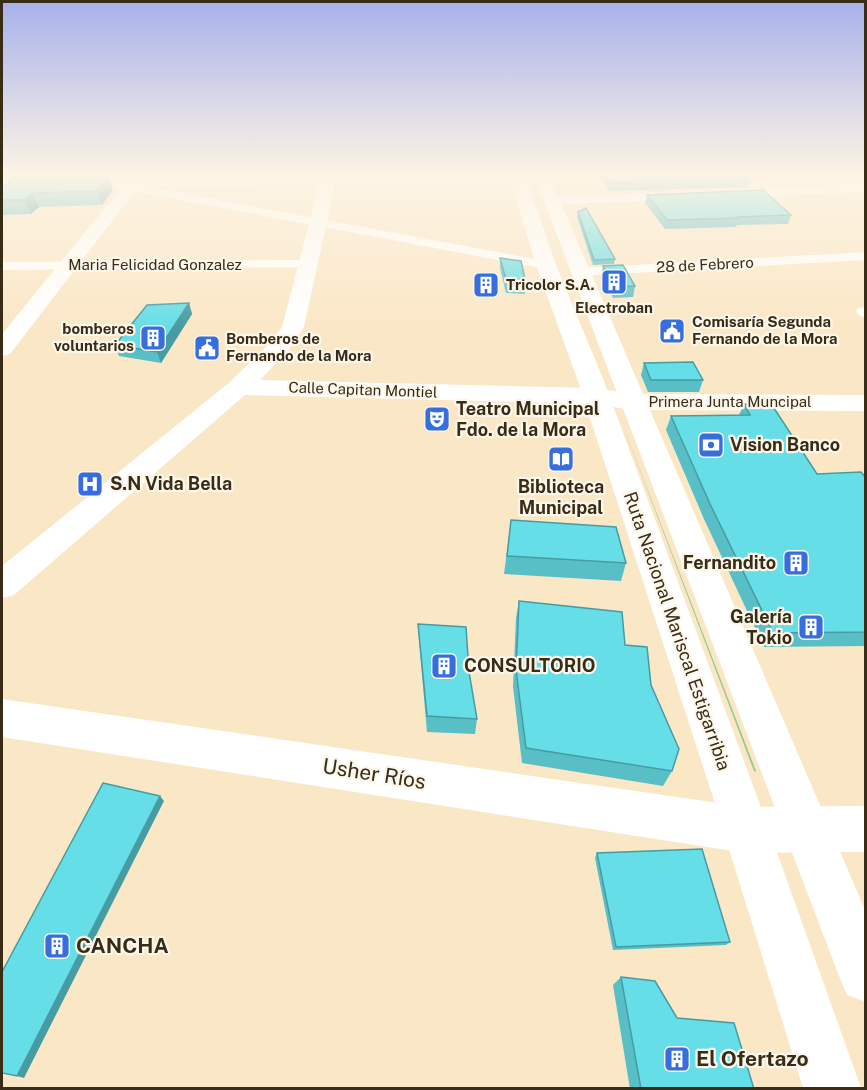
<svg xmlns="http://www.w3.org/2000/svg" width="867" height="1090" viewBox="0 0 867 1090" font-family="'Public Sans',sans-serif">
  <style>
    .green { fill: #92cb8c }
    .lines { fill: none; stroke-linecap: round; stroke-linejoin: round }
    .street { fill: #fff; fill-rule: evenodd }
    .secondary { fill: #fff; fill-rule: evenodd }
    .highway { fill: #fff; fill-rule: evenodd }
    .wall { fill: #58bfc7 }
    .shaded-wall { fill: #479ba2 }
    .building { fill: #66dee7; stroke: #479ba2; stroke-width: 1.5 }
    .labels { text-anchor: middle; stroke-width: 4.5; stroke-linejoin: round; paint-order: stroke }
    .far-street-label { font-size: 15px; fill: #382c16; stroke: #fcf6eb }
    .far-poi-label { font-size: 15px; font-weight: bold; fill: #382c16; stroke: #fcf6eb; text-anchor: start }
    .poi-label { font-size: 18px; font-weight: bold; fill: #382c16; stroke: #fcf6eb; text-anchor: start }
    .street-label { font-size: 18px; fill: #382c16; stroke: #fcf6eb }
    .near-street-label { font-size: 21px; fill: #382c16; stroke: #fcf6eb }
    .near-poi-label { font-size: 21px; font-weight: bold; fill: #382c16; stroke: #fcf6eb; text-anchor: start }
  </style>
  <rect width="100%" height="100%" fill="#fae7c6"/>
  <path class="green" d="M620,418l136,353 -1,1 -1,-1z"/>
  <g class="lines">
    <path class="street" d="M58,175h26l462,86 7,4 -7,4 -483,-91z
      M866,184v8l-133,5 -6,-4 6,-4z
      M677,192l6,4 -2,3 -129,6 -6,-4 6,-4z
      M866,252v8l-286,16 -7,-4 7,-4z
      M308,260l5,1 2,3 -2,3 -311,3v-8z
      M866,307v11l-6,-2 -4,-5 2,-3z"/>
    <path class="secondary" d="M131,175h393l2,3 -8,5 -183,2 -31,142 -16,24 -28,29 334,8 38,6 234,1v16l-234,-1 -38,-6 -349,-9 -231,200 -12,3v-32l228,-184 42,-41 10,-14 37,-142 -180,1 -129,168 -8,2v-22l120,-147 -120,1v-10z
      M2,699l744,108 120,-1v46l-120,1 -744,-116z"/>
    <path class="highway" d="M509,175h16l31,90 48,116 151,410 106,297h-58l-92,-297 -133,-410 -42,-116z
      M531,175h16l13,26 306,711v90l-19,-7 -8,-19 -295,-775z"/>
  </g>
  <path class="wall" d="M599,175h146l4,4 -2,8 -137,4z
    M2,188l111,2 -11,15 -63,2 -8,7 -29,1z
    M647,195l144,20 -3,9 -51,1 -1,2 -71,2 -20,-26z
    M578,212l37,47 -1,5 -21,1 -16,-48z
    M500,258l26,26 -1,10 -19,-1 -6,-25z
    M603,266l32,20 -2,11 -20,1 -12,-21z
    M189,303l3,11 -31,49 -42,-7 -4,-11z
    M644,363l59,17 -4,12h-51l-7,-17z
    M744,404l73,70 49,4v168l-102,1 -60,-128 -38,-89 5,-14 68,-1z
    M511,520l115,43 -5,18 -117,-7z
    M519,601l106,44 26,40 21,86 -9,15 -141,-23 -9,-76 3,-69z
    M418,624l51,48 8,47 -2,15 -48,-2 -8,-91z
    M597,853l133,89 -4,3 -113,5 -18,-92z
    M621,977l56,41 77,71h-124l-17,-104z"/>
  <path class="shaded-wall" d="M109,176l4,14 -11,15 -5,-14z
    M33,193l6,14 -8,7 -6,-14z
    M189,303l3,11 -31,49 -4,-11z
    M160,796l4,5 -140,277 -7,-2z"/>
  <path class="building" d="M605,175h140l4,4 -138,4z
    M16,176h93l-12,15 -64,2 -8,7h-23v-12z
    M763,190l28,25 -53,2 1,1 -72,2 -20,-25z
    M586,208l29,51 -21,1 -16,-48z
    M500,258l21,3 5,23 -19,-1z
    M623,265l12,21 -20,1 -12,-21z
    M189,303l-32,49 -42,-7 32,-40z
    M693,362l10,18h-52l-7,-17z
    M744,404l28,1 45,69 44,-2 5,6v154l-93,1 -63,-129 -39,-88 79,-1z
    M511,520l105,7 10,36 -119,-7z
    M519,601l103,11 3,33 22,2 4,38 28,64 -7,22 -146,-23 -10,-78z
    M418,624l48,3 3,45 8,47 -50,-3z
    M103,783l57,13 -143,280 -15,-3v-101z
    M702,849l28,93 -114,5 -19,-94z
    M621,977l34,4 22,37 57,5 20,66h-113z"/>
  <linearGradient id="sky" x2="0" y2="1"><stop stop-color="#a6b1ea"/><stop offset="0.53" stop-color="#fdf4e5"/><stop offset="1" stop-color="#fdf4e5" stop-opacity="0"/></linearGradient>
  <rect width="867" height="328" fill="url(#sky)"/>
  <defs>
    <symbol id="building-square" viewBox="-11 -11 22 22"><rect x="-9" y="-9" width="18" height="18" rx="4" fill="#366edd" stroke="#fcf6eb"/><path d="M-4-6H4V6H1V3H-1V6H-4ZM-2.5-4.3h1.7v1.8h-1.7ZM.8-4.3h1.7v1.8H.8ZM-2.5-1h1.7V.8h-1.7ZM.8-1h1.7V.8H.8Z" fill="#fff"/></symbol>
    <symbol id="civic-square" viewBox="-11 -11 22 22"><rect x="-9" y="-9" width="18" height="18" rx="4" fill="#366edd" stroke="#fcf6eb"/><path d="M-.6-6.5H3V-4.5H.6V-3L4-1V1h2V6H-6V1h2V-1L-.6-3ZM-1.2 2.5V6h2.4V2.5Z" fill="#fff"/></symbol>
    <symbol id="theatre-square" viewBox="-11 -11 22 22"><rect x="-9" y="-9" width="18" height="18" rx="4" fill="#366edd" stroke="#fcf6eb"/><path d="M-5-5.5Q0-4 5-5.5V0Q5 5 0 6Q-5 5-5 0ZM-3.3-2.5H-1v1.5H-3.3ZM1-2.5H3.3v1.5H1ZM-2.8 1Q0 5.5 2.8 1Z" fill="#fff"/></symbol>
    <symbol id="bank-square" viewBox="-11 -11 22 22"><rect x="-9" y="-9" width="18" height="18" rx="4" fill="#366edd" stroke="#fcf6eb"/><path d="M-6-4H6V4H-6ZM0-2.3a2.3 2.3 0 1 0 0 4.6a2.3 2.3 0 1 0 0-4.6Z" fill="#fff"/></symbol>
    <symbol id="library-square" viewBox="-11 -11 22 22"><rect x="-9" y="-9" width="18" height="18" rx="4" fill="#366edd" stroke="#fcf6eb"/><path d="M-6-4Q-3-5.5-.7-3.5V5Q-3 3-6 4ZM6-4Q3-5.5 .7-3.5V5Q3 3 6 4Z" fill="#fff"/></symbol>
    <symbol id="hospital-square" viewBox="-11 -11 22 22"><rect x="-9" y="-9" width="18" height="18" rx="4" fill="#366edd" stroke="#fcf6eb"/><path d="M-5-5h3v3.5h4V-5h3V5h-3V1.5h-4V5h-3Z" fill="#fff"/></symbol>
  </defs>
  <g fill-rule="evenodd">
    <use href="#building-square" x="599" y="267" width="30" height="30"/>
    <use href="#building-square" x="471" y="270" width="30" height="30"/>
    <use href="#civic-square" x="657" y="316" width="30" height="30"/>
    <use href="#building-square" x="138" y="323" width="30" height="30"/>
    <use href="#civic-square" x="192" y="333" width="30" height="30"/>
    <use href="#theatre-square" x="422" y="404" width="30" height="30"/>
    <use href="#bank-square" x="696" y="430" width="30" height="30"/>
    <use href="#library-square" x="546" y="444" width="30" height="30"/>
    <use href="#hospital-square" x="75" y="469" width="30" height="30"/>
    <use href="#building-square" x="781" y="548" width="30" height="30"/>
    <use href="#building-square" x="796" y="612" width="30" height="30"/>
    <use href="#building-square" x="429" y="651" width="30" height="30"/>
    <use href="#building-square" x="42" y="931" width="30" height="30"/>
    <use href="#building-square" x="662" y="1044" width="30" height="30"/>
  </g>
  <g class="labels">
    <g class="far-street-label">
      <text x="155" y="270">Maria Felicidad Gonzalez</text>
      <text transform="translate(705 265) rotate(-3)" y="5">28 de Febrero</text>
      <text transform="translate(363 390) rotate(2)" y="5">Calle Capitan Montiel</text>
      <text x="730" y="407">Primera Junta Muncipal</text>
    </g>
    <g class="far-poi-label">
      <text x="506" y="290">Tricolor S.A.</text>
      <text x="614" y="313" text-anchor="middle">Electroban</text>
      <text x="692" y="327">Comisaría Segunda<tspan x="692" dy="17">Fernando de la Mora</tspan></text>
      <text x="134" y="334" text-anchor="end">bomberos<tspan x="134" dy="17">voluntarios</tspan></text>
      <text x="226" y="344">Bomberos de<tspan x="226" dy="17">Fernando de la Mora</tspan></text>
    </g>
    <g class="poi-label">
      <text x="456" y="415">Teatro Municipal<tspan x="456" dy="21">Fdo. de la Mora</tspan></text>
      <text x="730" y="451">Vision Banco</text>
      <text x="110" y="490">S.N Vida Bella</text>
      <text x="561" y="493" text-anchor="middle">Biblioteca<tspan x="561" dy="21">Municipal</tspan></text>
      <text x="776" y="569" text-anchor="end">Fernandito</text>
      <text x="792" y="623" text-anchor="end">Galería<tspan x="792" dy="21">Tokio</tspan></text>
      <text x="464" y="672">CONSULTORIO</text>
    </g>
    <g class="street-label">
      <text transform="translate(677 631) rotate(71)" y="6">Ruta Nacional Mariscal Estigarribia</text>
    </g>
    <g class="near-street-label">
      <text transform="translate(374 774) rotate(9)" y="7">Usher Ríos</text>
    </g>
    <g class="near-poi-label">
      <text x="76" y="953">CANCHA</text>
      <text x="696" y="1066">El Ofertazo</text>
    </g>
  </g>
  <rect width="867" height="1090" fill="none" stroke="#382c16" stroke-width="6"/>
</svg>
